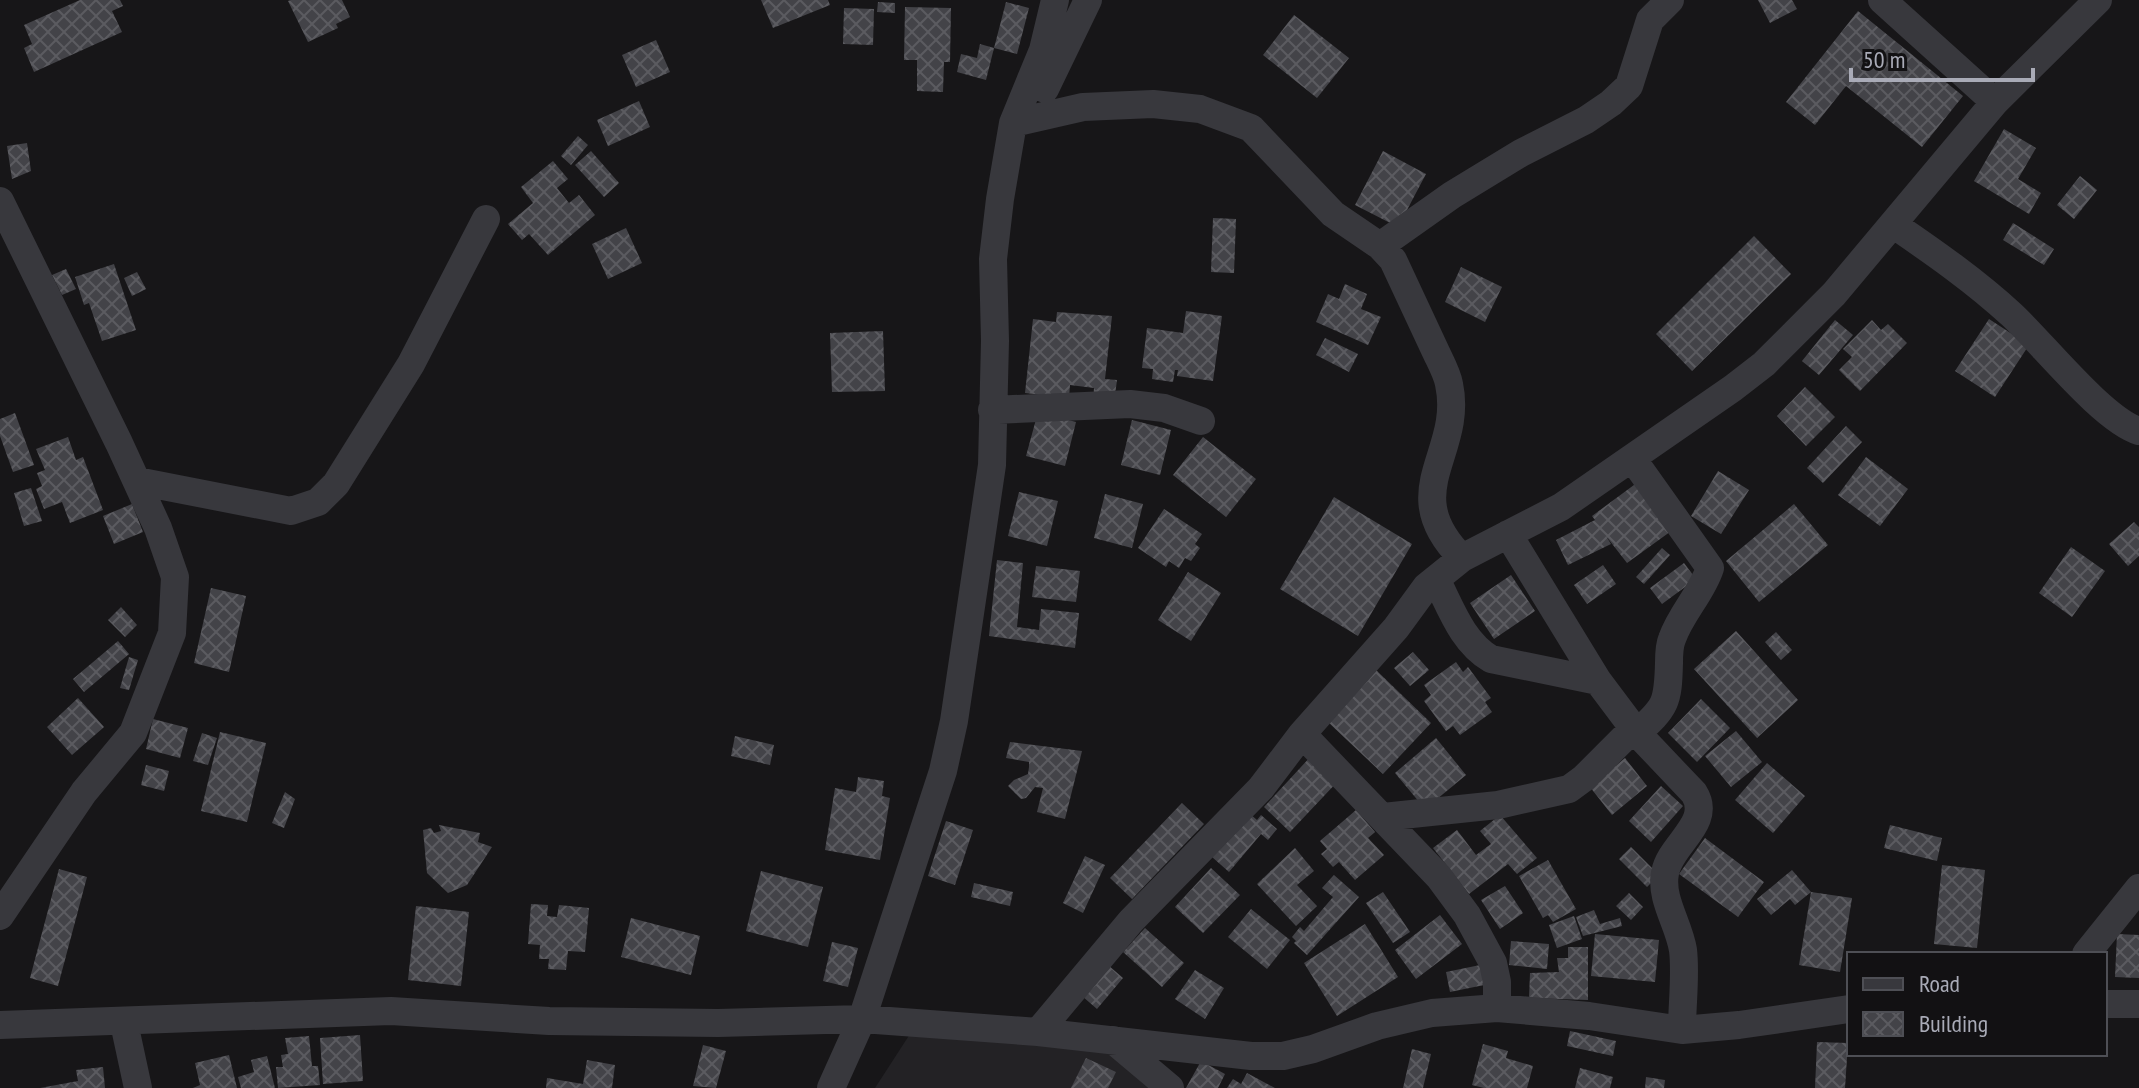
<svg xmlns="http://www.w3.org/2000/svg" width="2139" height="1088" viewBox="0 0 2139 1088" font-family="'PT Sans Narrow',sans-serif">
  <style>
    .built { fill: #232225 }
    .building { fill: url(#building-cross-hatch) }
    .lines { fill: none; stroke-linecap: round; stroke-linejoin: round }
    .street { stroke: #38383d; stroke-width: 28 }
  </style>
  <defs>
    <pattern id="building-cross-hatch" width="8" height="8" patternUnits="userSpaceOnUse" patternTransform="scale(2)"><rect width="8" height="8" fill="#434348"/><path d="M0 0l8 8M0 8l8-8" fill="none" stroke="#5b5b60"/></pattern>
  </defs>
  <rect width="100%" height="100%" fill="#171618"/>
  <path class="built" d="M910,1034l213,16 32,38h-280z"/>
  <path class="building" d="M80,0h40l3,6 -11,5 10,21 -88,40 -10,-24 8,-4 -8,-19z
    M291,0h51l8,17 -14,7 2,4 -30,14 -20,-41z
    M761,0h67l2,5 -57,23z
    M1758,0h34l5,9 -27,14z
    M878,2l17,1v10l-18,-1z
    M1006,2l23,6 -12,46 -23,-6 -8,32 -29,-8 4,-18 16,4 3,-14 14,4z
    M905,7l46,1 -1,54h-6l-1,30 -26,-1v-31h-13z
    M844,8l30,1 -1,36 -30,-1z
    M1858,11l105,85 -41,51 -76,-61 -31,39 -29,-23z
    M1294,15l55,43 -32,40 -54,-43z
    M656,40l14,32 -34,15 -14,-32z
    M639,101l11,26 -42,19 -11,-26z
    M2004,129l32,19 -18,31 23,14 -12,21 -55,-33z
    M578,136l10,9 -17,20 -10,-9z
    M27,143l4,28 -19,8 -5,-33z
    M591,151l28,32 -15,14 -29,-32z
    M1383,151l43,23 -28,53 -43,-22z
    M553,161l15,18 -11,9 12,15 10,-8 16,20 -47,40 -19,-21 -7,6 -14,-16 25,-21 -12,-16z
    M2080,176l17,14 -23,29 -17,-14z
    M1213,218l23,1 -2,54 -23,-1z
    M2013,223l41,26 -10,16 -41,-25z
    M626,228l16,35 -34,16 -16,-35z
    M1754,236l37,38 -99,97 -36,-37z
    M114,264l22,66 -34,11 -13,-38 -5,2 -9,-28z
    M1461,267l41,20 -17,35 -40,-20z
    M66,269l10,20 -14,6 -10,-20z
    M137,272l9,17 -14,7 -8,-18z
    M1345,284l22,10 -6,15 20,8 -13,28 -52,-23 12,-28 11,5z
    M1186,311l36,5 -9,65 -36,-5 1,-6h-3l-2,12 -21,-3 1,-10 -11,-1 5,-40 36,5z
    M1057,312l55,4 -7,63 12,1 -3,23 -21,-2 1,-13 -24,-3 -1,13 -44,-5 8,-74 23,3z
    M1989,319l40,26 -34,52 -40,-26z
    M1835,320l18,15 -34,40 -17,-14z
    M1872,320l9,10 7,-6 19,19 -47,48 -21,-21 13,-13 -9,-8z
    M883,331l2,60 -53,1 -2,-59z
    M1325,338l33,16 -9,18 -33,-17z
    M1805,387l30,30 -29,29 -29,-30z
    M1038,412l38,10 -11,44 -39,-10z
    M15,413l19,52 -21,7 -13,-36v-17z
    M1132,420l39,10 -11,45 -39,-10z
    M1846,426l16,16 -39,41 -16,-15z
    M68,437l8,23 7,-3 20,53 -33,13 -8,-21 -18,7 -8,-20 6,-3 -5,-13 8,-3 -9,-21z
    M1203,437l53,42 -30,38 -53,-42z
    M1866,457l42,32 -28,37 -42,-31z
    M1718,471l31,19 -28,44 -30,-18z
    M1638,482l36,47 -47,34 -21,-27 5,8 -43,21 -12,-25 39,-20 -3,-4z
    M31,488l11,33 -18,5 -10,-33z
    M1019,492l39,9 -11,45 -39,-10z
    M1105,494l38,10 -11,44 -38,-10z
    M1334,497l78,47 -54,92 -78,-47z
    M132,504l11,28 -29,12 -11,-28z
    M1794,504l34,41 -69,57 -33,-41z
    M1164,509l38,25 -7,10 5,4 -9,13 -6,-3 -6,10 -10,-7 -3,6 -28,-19z
    M2134,522l5,5v29l-11,10 -19,-22z
    M2071,547l34,24 -33,46 -33,-24z
    M1662,548l8,7 -26,29 -8,-7z
    M997,560l26,3 -6,64 22,3 2,-21 38,4 -4,35 -86,-12z
    M1684,563l12,16 -34,25 -12,-16z
    M1603,565l13,19 -29,20 -13,-19z
    M1036,566l44,5 -4,31 -44,-5z
    M1188,572l33,21 -30,48 -33,-21z
    M1511,575l24,36 -41,28 -24,-36z
    M211,588l35,8 -17,76 -35,-9z
    M121,607l16,18 -12,12 -17,-17z
    M1736,631l62,69 -41,38 -63,-69z
    M1776,632l16,18 -11,10 -16,-18z
    M118,641l11,13 -45,38 -11,-13z
    M1413,652l16,18 -19,16 -16,-18z
    M129,657l9,3 -9,30 -9,-2z
    M1456,662l7,10 5,-5 23,31 -6,4 7,10 -32,23 -7,-9 -7,5 -22,-30 7,-6 -7,-10z
    M1376,670l55,53 -48,51 -55,-52z
    M78,698l26,29 -32,28 -25,-28z
    M1701,699l29,29 -33,34 -29,-29z
    M153,719l35,9 -8,30 -34,-9z
    M1736,731l26,31 -31,25 -26,-31z
    M220,732l46,11 -19,79 -46,-11z
    M202,733l15,5 -9,27 -15,-4z
    M735,736l39,9 -4,20 -39,-9z
    M1436,738l30,37 -41,34 -30,-36z
    M1010,742l72,9 -17,68 -28,-7 6,-24 -8,-1 -9,11 -5,1 -13,-13 6,-6 14,-6 1,-7v-5l-23,-4z
    M1313,754l27,25 -50,53 -26,-25z
    M1625,758l22,28 -35,29 -22,-28z
    M1767,763l38,33 -32,37 -38,-33z
    M146,765l23,6 -5,20 -23,-6z
    M858,777l26,4 -2,15 8,2 -10,62 -55,-10 10,-62 21,4z
    M1661,786l22,20 -32,36 -22,-21z
    M285,792l10,7 -11,29 -12,-5z
    M1182,803l22,21 -72,75 -22,-21z
    M1356,810l19,22 -7,6 16,17 -29,25 -16,-18 -6,5 -12,-13 6,-5 -7,-8z
    M1249,813l8,7 4,-5 16,14 -9,11 -7,-6 -32,38 -17,-15z
    M1500,815l37,43 -20,16 -9,-10 -39,30 -36,-46 24,-18 19,25 15,-11 -11,-13z
    M946,821l27,9 -18,55 -27,-9z
    M439,825l41,8 -2,9 14,5 -25,38 -19,8 -21,-20 -4,-43 8,-2 3,5 7,-2z
    M1890,825l52,13 -5,23 -53,-13z
    M1705,838l59,44 -26,35 -59,-43z
    M1631,847l28,28 -12,12 -28,-28z
    M1295,848l19,23 -17,14 20,21 -21,20 -39,-42z
    M1085,856l20,9 -22,48 -20,-10z
    M1548,860l28,49 -23,13 -5,-7 -5,3 -24,-42z
    M1942,865l43,5 -8,78 -43,-4z
    M1211,868l29,27 -37,38 -28,-26z
    M59,869l28,8 -29,109 -28,-8z
    M1792,870l19,22 41,6 -12,74 -41,-7 12,-73 -16,13 -5,-6 -19,16 -14,-16z
    M761,871l62,16 -15,60 -62,-16z
    M1334,875l25,22 -52,58 -13,-12 2,-2 -4,-4 8,-10 4,4 29,-34 -11,-9z
    M974,883l39,9 -3,14 -39,-9z
    M1505,886l18,27 -23,16 -19,-29z
    M1383,892l27,40 -17,11 -27,-40z
    M1629,893l14,14 -12,13 -15,-14z
    M531,904l17,1 -1,11 10,1 2,-12 30,3 -4,44 -17,-1 -2,19 -18,-1 1,-10h-10l1,-14 -12,-1z
    M416,906l53,6 -8,74 -53,-6z
    M1251,909l39,31 -23,29 -39,-32z
    M1594,910l6,14 20,-6 2,8 -39,10 -7,-19z
    M1440,915l22,29 -46,35 -21,-29z
    M1574,916l8,23 -25,9 -8,-23z
    M631,918l69,18 -9,39 -70,-18z
    M1365,924l33,53 -61,39 -33,-53z
    M1145,928l39,35 -22,24 -39,-35z
    M1595,934l64,6 -4,42 -64,-6z
    M2117,934l22,1v43l-24,-1z
    M1511,941l38,3 -2,25 -38,-4z
    M832,942l26,6 -10,39 -25,-6z
    M1568,947h20v53l-59,-2 1,-25 29,-1 -2,-14h11z
    M1485,964l4,20 -39,8 -4,-20z
    M1108,965l15,13 -26,31 -15,-13z
    M1195,970l29,18 -19,31 -30,-20z
    M1570,1031l46,10 -3,15 -46,-10z
    M360,1035l3,46 -40,3 -3,-46z
    M309,1036l3,30h6l2,19 -42,3 -2,-21h7l-2,-12 7,-1 -3,-16z
    M1817,1042l31,1 -3,45h-30z
    M1483,1044l25,7 -2,7 27,8 -6,22h-43l-12,-3z
    M703,1045l23,6 -10,37 -23,-2z
    M1412,1049l19,5 -8,34h-20z
    M229,1055l8,33h-44l7,-3 -5,-22z
    M267,1056l8,32h-34l-3,-11 16,-5 -3,-12z
    M1086,1058l30,14 -8,16h-37z
    M587,1060l28,5 -3,23h-66l1,-10 36,6z
    M1201,1061l24,13 -7,14h-32z
    M103,1067l2,21h-65l38,-7 -2,-11z
    M1580,1068l33,9 -3,11h-35z
    M1247,1073l28,15h-48l6,-9 8,5z
    M1646,1077l19,3 -1,8h-19z"/>
  <g class="lines">
    <path class="street" d="M1882,0l113,102
      M1045,89l43,-89
      M1013,123l70,-16 70,-3 47,5 51,19 82,86 47,32 13,14c14,30 28,60 42,90 5,11 12,23 14,34 15,70 -54,107 13,174
      M0,201l119,242 39,85 17,49 -3,56 -39,100 -49,59 -84,124
      M1894,225c41,28 81,56 118,90 31,29 91,105 127,116
      M1380,246l72,-51 69,-42 65,-33 25,-17 18,-17 21,-66 20,-20
      M992,410l138,-6 34,4 37,13
      M1632,458l78,110c-8,25 -29,45 -38,71 -3,7 -3,16 -3,24 -1,40 -3,44 -32,70
      M137,481l154,30 27,-9 18,-18 75,-120 75,-145
      M1508,534l90,147 39,52 57,60c19,30 -24,51 -29,80 -5,26 14,51 18,77 3,25 -1,54 -1,80
      M1436,579c15,29 26,63 55,80l107,22
      M1302,734l137,143 28,38 26,48 4,19v26
      M1383,817l115,-12 71,-16 15,-11 50,-50
      M2086,954l53,-66
      M2105,1004h34
      M124,1023l14,65
      M0,1025l391,-14 158,10 169,2 144,-4 176,13 213,24h32l30,-7 64,-23 55,-13 65,-5 92,8 93,14 57,-5 110,-16
      M1038,1032l93,-111 130,-133 41,-54 94,-106 30,-41 36,-29 99,-51 172,-119 31,-24 70,-70 161,-192 103,-102
      M1113,1040l57,48
      M831,1088l31,-69 81,-248 11,-50 38,-256 3,-124 -2,-82 7,-60 13,-76 30,-73 12,-50"/>
  </g>
  <rect x="1847" y="952" width="260" height="104" fill="#121113" stroke="#4e4f55" stroke-width="2"/>
  <rect x="1863" y="978" width="40" height="12" fill="#38383d" stroke="#4e4f55" stroke-width="2"/>
  <text x="1919" y="992" font-size="24" fill="#a9abb7">Road</text>
  <rect x="1863" y="1012" width="40" height="24" fill="url(#building-cross-hatch)" stroke="#4e4f55" stroke-width="2"/>
  <text x="1919" y="1032" font-size="24" fill="#a9abb7">Building</text>
  <path d="M1851 68v12h182v-12" fill="none" stroke="#a9abb7" stroke-width="4"/>
  <text x="1863" y="68" font-size="24" fill="#a9abb7" stroke="#121113" stroke-width="6" paint-order="stroke">50 m</text>
</svg>
